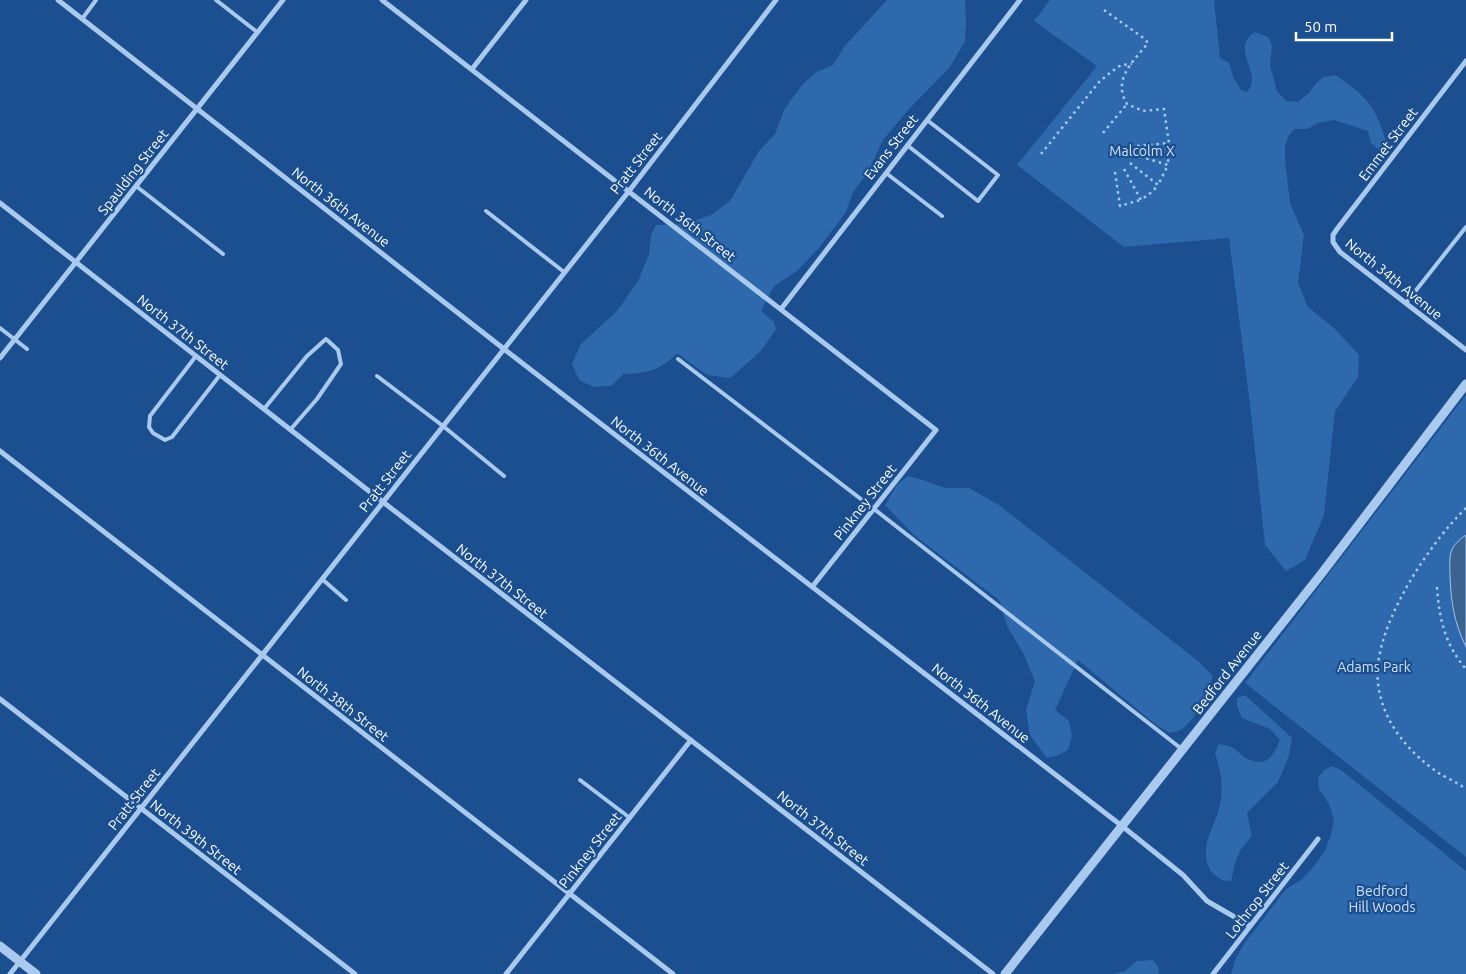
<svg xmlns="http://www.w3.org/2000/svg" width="1466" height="974" viewBox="0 0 1466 974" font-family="Ubuntu,sans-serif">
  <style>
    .green { fill: #2e69ad }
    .water { fill: #3c6290; stroke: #9cc4f0 }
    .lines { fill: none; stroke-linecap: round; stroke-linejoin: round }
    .path { stroke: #a9c9ee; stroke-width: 2.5; stroke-dasharray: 2.5 4; stroke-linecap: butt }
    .service { stroke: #a9c9ee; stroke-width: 4 }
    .minor { stroke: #a9c9ee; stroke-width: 5 }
    .tertiary { stroke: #a9c9ee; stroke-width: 9 }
    .labels { text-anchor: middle; stroke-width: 4.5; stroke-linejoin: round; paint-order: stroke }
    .street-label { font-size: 14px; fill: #fff; stroke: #1b4f8f }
    .park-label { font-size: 14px; fill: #cfe3fa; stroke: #1b4f8f }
  </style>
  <rect width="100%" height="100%" fill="#1b4f8f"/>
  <path class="green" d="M887,0h78l1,21 -1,20 -15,26 -40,41 -27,32 -15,32 -15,20 -7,20 -27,36 -22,23 -23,15 -13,25 13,11 2,7 -15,22 -31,27 -23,-3 -30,-22c-16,17 -31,21 -54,21l-12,12 -17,1 -15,-7 -7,-16 9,-20 36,-33 21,-30 11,-27 2,-19 5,-10 29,-1 26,-9 19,-14 29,-50 16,-17 10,-26 18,-24 13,-12 17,-7 11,-18z
    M1050,0h164l6,58 9,5 5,16 7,11 6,2c1,-2 4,-4 4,-7 6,-18 -20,-38 4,-53l13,5 4,9 -2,19 7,26 9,10 12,1 11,-9 7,-10 8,-6 11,-2c29,18 42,33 51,67l-6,9 -9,-8 -3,-12 -34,-11 -16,3 -11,6h-13l-5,6 -4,10v14l5,44 14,32 -6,48 10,24 27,22 24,26 -1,22 -23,34 -11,104 -19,45 -19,11 -21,-26 -14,-132 -22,-175 -105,9 -107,-82 80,-99 -63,-45z
    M1466,395v462l-221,-174z
    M908,476l15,4 22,8h24l30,17 199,156 15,15c-6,17 -16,43 -31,53 -3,2 -8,3 -12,4l-15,-9 -77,-64 -23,50 14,11 3,15 -4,14 -9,5 -12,3 -17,-23 -4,-25 9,-29 -12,-28 -16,-27 -8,-26 -85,-65 -29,-30 12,-20z
    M1245,695l47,43 -3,18 -11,26 -31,31 5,23 -11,13 -6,14 -4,18c-8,0 -11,-1 -17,-7 -4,-3 -4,-5 -6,-9 -8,-25 11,-43 13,-67 2,-16 -1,-30 -6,-45l4,-9c4,1 9,1 12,3 5,2 9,7 13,10 21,12 29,1 36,-17l-10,-11 -28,-11 -5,-12v-8z
    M1332,766l9,4 125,101v103h-235l5,-16 8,-14 42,-55 15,-9 14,-15 10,-15 6,-15 3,-15 -5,-16 -10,-15 -1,-11 6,-8z
    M1153,960l5,7 1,7h-45l11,-3 12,-10z"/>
  <path class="water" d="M1466,535v112c-12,-25 -15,-44 -16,-72 0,-7 -1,-16 1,-23 2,-7 9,-13 15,-17z"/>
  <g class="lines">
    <path class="path" d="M1104,10l41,29 3,4c-15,19 -36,36 -21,61l16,7 21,-2 5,34 -1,22 -33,-10
      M1103,133l24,-29
      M1137,146l32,-3
      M1041,154l58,-72 12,-10 10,-7 11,-1
      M1130,163l28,22 10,-20
      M1124,169l17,31 12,-9 5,-6
      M1115,172l5,34 20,-6
      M1466,508c-36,35 -82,105 -88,156 -3,26 7,54 23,74 10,13 22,24 36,34 9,6 20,10 29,17
      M1437,587c2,31 8,58 29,82"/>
    <path class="service" d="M216,0l41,32
      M82,19l14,-19
      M907,145l71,56 20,-26 -71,-55
      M886,173l56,43
      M136,186l87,68
      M486,211l78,61
      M1406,303l60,-76
      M0,328l27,21
      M196,356l-46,60 -1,11 4,6 12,7 7,-3 48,-62
      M678,359l196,150 309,241
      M377,376l66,50 61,50
      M264,409l43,-53 19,-17 12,11 3,14 -24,35 -27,31
      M322,579l24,21
      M580,780l50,38"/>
    <path class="minor" d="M58,0l446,349 618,477 61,49 24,26 43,25
      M382,0l554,430 -124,157
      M1466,61l-129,168 -4,6v7l7,10 126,98
      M472,69l54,-69
      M0,203l383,299 610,472
      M781,309l239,-309
      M0,358l283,-358
      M0,451l673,523
      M0,699l355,275
      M10,974l619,-783 147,-191
      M506,974l185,-234
      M1213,974l105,-135"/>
    <path class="tertiary" d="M0,946l36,28
      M1005,974l317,-401 144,-189"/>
  </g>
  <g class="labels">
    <g class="street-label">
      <text transform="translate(1388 144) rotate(-53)" y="5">Emmet Street</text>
      <text transform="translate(891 147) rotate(-52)" y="5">Evans Street</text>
      <text transform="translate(636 163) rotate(-52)" y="5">Pratt Street</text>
      <text transform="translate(133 172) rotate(-52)" y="5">Spaulding Street</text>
      <text transform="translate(341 207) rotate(38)" y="5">North 36th Avenue</text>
      <text transform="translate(690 224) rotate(38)" y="5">North 36th Street</text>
      <text transform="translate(1394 279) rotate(39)" y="5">North 34th Avenue</text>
      <text transform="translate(183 332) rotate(38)" y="5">North 37th Street</text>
      <text transform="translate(660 456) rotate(38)" y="5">North 36th Avenue</text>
      <text transform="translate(385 481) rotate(-52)" y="5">Pratt Street</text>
      <text transform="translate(865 502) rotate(-52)" y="5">Pinkney Street</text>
      <text transform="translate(502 581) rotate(38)" y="5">North 37th Street</text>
      <text transform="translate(1227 672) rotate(-52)" y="5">Bedford Avenue</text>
      <text transform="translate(981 703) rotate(38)" y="5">North 36th Avenue</text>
      <text transform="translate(343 704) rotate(38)" y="5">North 38th Street</text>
      <text transform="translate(134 799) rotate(-52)" y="5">Pratt Street</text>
      <text transform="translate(823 828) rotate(38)" y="5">North 37th Street</text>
      <text transform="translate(196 837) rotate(38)" y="5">North 39th Street</text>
      <text transform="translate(590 850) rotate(-52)" y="5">Pinkney Street</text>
      <text transform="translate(1257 900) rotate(-52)" y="5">Lothrop Street</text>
    </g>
    <g class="park-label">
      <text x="1142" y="156">Malcolm X</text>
      <text x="1374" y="672">Adams Park</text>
      <text x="1382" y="896">Bedford<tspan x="1382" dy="16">Hill Woods</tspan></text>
    </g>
  </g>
  <path d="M1296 32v8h96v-8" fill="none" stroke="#ffffff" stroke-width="2.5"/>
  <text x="1304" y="32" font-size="15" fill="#ffffff" stroke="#1b4f8f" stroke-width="4" paint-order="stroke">50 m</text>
</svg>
